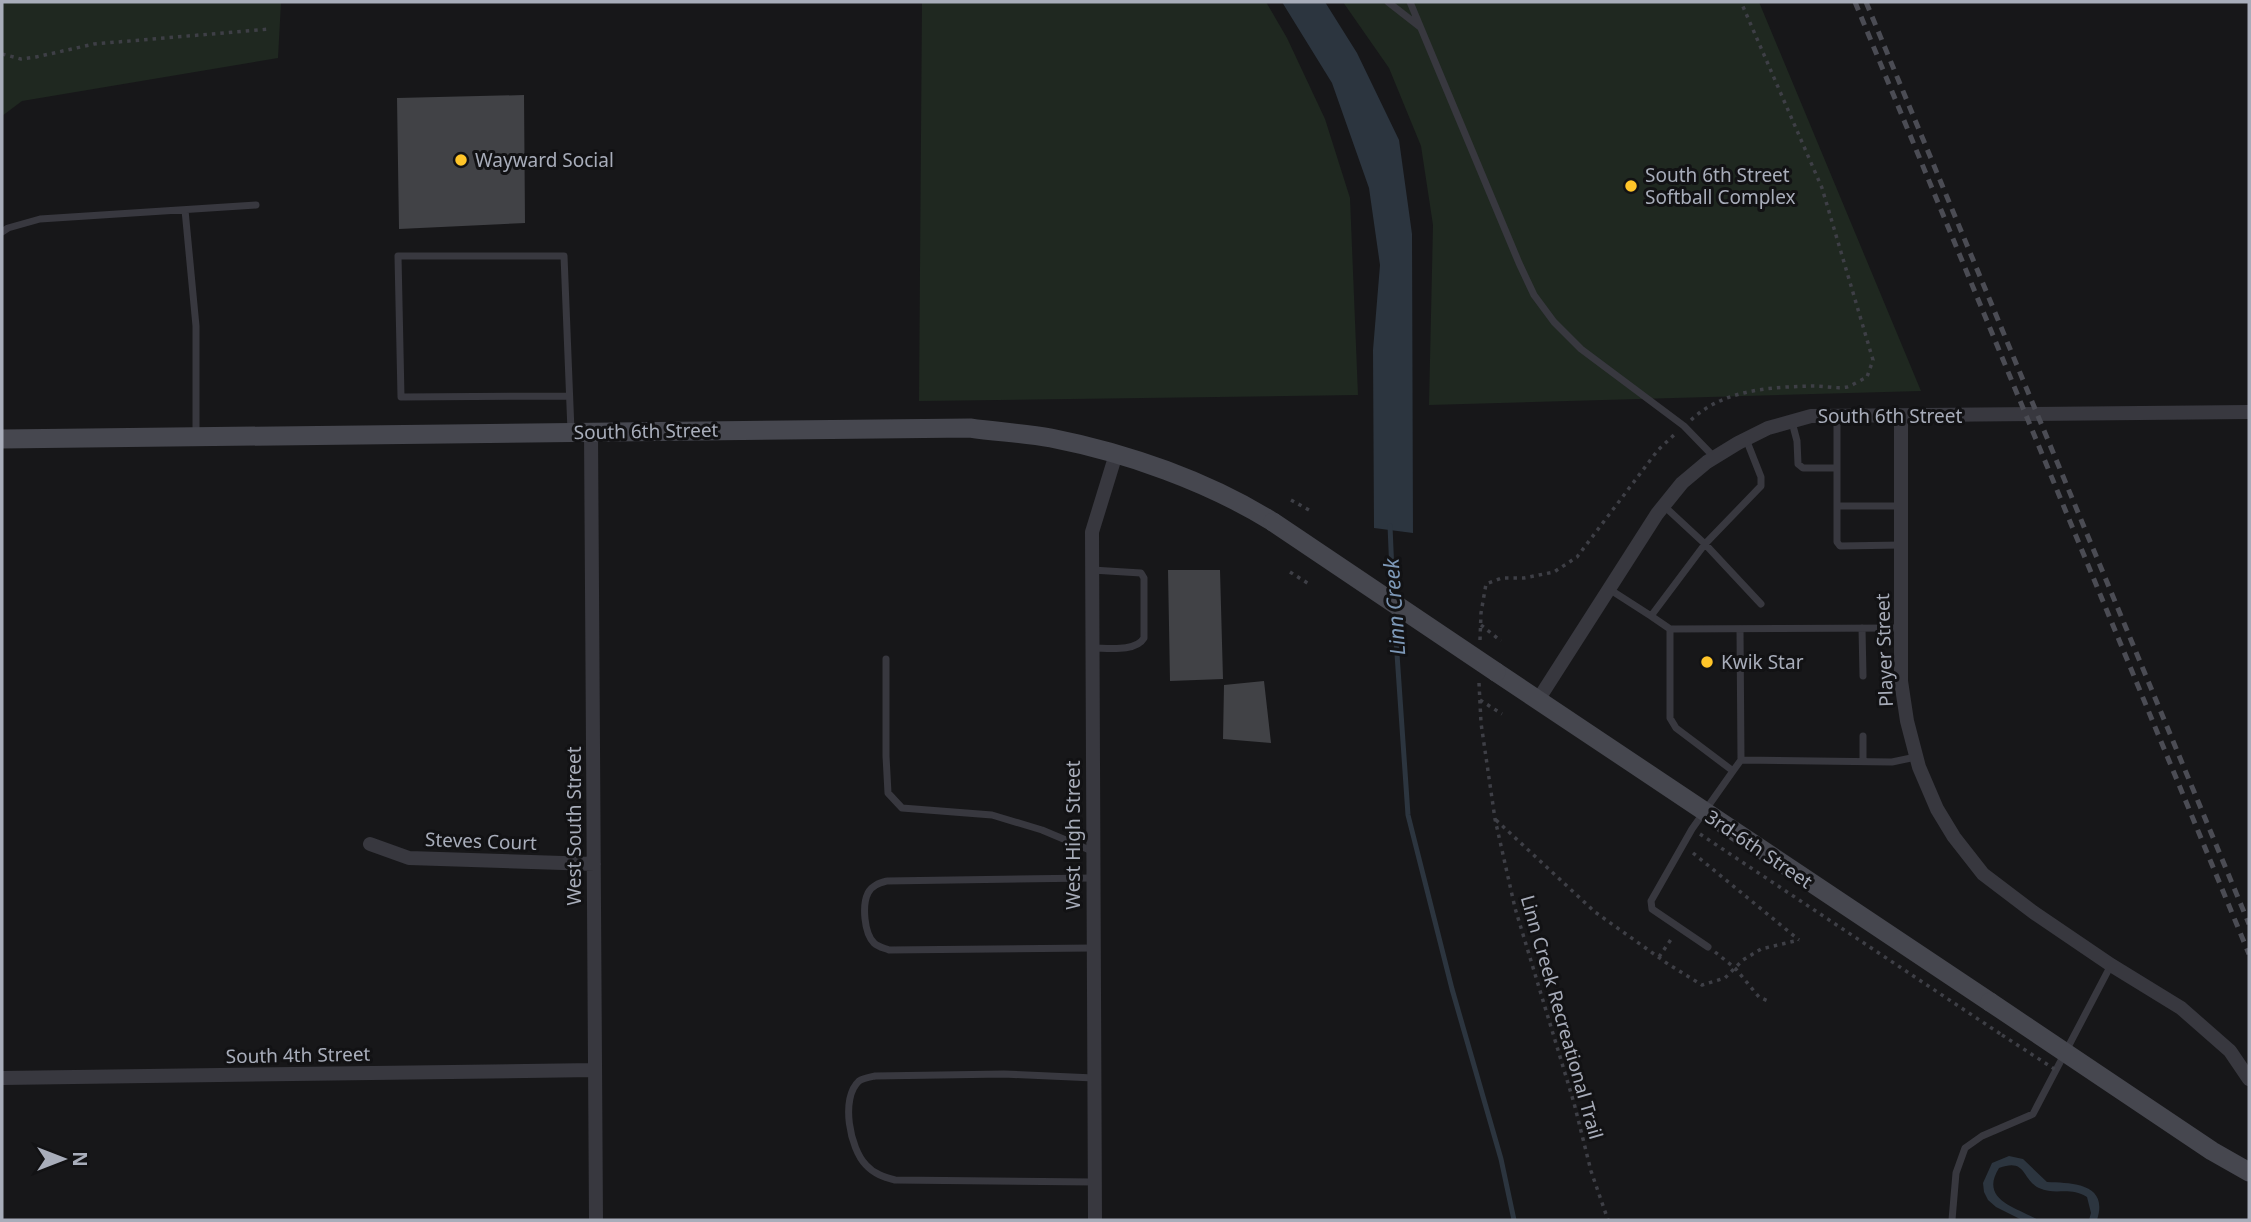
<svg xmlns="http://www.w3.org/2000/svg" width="2251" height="1222" viewBox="0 0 2251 1222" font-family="'Noto Sans',sans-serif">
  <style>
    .green { fill: #1f2820 }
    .water { fill: #2c353f }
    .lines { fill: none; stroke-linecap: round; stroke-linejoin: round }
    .stream { stroke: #2c353f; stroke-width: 5 }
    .building { fill: #414246 }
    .path { stroke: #3e3f46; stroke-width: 3.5; stroke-dasharray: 3.5 5; stroke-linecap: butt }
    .lane { stroke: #38383f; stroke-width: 7 }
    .street { stroke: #38383f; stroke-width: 14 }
    .secondary { stroke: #46474f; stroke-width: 19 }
    .rail { stroke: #4b4c54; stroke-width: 5; stroke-dasharray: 9 7; stroke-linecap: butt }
    .path-bridge { stroke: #3e3f46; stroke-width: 3.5; stroke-dasharray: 3.5 5; stroke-linecap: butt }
    .secondary-bridge { stroke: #46474f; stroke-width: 19 }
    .poi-dot { fill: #ffc529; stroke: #121214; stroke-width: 2.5 }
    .labels { text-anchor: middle; stroke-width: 6; stroke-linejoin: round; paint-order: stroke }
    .poi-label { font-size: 19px; fill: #a8adba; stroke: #121214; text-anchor: start }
    .street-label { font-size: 19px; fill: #a8adba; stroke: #121214 }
    .water-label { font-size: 21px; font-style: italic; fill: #7d98b7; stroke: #121214 }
  </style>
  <rect width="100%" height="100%" fill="#171719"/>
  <path class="green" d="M2,2h279l-3,56 -256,43 -20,15z
    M922,2h344l21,36 38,81 25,79 8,197 -439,6z
    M1343,2h416l162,389 -492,14 4,-180 -12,-79 -32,-78z"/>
  <path class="water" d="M1282,2h43l32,51 42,87 13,94 1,299 -39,-5 -1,-178 7,-85 -11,-77 -37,-105z
    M2009,1156l14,3 24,23c25,1 62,1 50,38h-8l2,-7 -4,-16c-18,-11 -31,-1 -48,-9 -18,-9 -12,-30 -40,-20 -20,32 17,39 39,52h-16l-26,-13 -8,-7 -4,-8 -1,-9 9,-20z"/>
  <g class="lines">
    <path class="stream" d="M1390,526l3,70
      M1394,610l14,205 44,174 49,170 13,61"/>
  </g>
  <path class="building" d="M524,95l1,128 -126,6 -2,-131z
    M1168,570h52l3,109 -53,2z
    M1264,681l7,62 -48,-4 1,-54z"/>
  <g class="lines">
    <path class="path" d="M2,54l19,5 15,-2 58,-13 176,-15
      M1691,420c33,-31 80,-33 123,-34 11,0 23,3 33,1 6,-2 14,-7 20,-10l6,-17 -51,-172 -81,-186
      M1291,500l18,10
      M1290,572l19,12
      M1481,625l20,16
      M1480,640l1,-27 5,-29 16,-6h22l30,-6 23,-15 81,-107 17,-16
      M1479,683l2,40 14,96 20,89 59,195 17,68 17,49
      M1480,700l22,14
      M1496,820l99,92 73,52 34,21 23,-7 18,-18 18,-11 38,-9
      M1700,834l302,201
      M1693,853l106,87
      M1715,952l20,16 24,29 9,4
      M1659,957l13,-19"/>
    <path class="lane" d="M1388,2l32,25
      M1410,2l109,261 15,32 20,27 27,27 103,77 30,31
      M185,210l11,116v110
      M2,232l6,-4 32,-9 216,-14
      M569,396l-168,1 -3,-141h166l7,175
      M1837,416v52
      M1792,422l5,19 1,23 5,4h34v74l3,4 61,-1
      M1746,439l15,38v9l-56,58 56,60
      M1837,506h64
      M1092,570l49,3 3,5v60c-8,14 -36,10 -51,10
      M1609,589l42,27 54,-72 -41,-38
      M1651,616l19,13 231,-1
      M1862,628l1,48
      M1670,629v89l6,10 57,43 -41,58 -41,72 1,8 56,38
      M1740,629l1,131
      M886,659v97l2,37 14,15 90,7 50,15 50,21
      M1863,736v25
      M1733,771l8,-11 151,2 24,-5
      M1092,878l-205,3c-7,2 -15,4 -19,12 -6,12 -4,40 6,50 4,4 10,5 15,7l204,-2
      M1094,1078l-90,-4 -129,2c-5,1 -12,2 -16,5 -19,17 -9,68 7,84 8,9 18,12 29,15l199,2
      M1952,1220l4,-47 9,-25 17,-12 51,-22 78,-149"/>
    <path class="street" d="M1901,416v265l6,40 12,46 18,42 17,28 29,37 50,38 78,53 70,43 49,43 19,28
      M591,432l5,788
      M1538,700l119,-186 25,-31 25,-21 31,-19 30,-15 43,-12 438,-4
      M370,844l39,14 185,6
      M2,1078l593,-8
      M1095,1220l-3,-688 24,-78"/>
    <path class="secondary" d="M2,439l968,-11c27,4 54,5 81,10 76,15 156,43 222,84
      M1496,672l494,330"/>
    <path class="rail" d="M1855,2l394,952
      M1866,2l383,922"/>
    <path class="path-bridge" d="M2002,1035l57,37"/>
    <path class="secondary-bridge" d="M1273,522l223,150
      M1990,1002l222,149 37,21"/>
  </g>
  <g class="poi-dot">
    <circle cx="461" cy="160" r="7"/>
    <circle cx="1631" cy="186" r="7"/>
    <circle cx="1707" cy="662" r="7"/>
  </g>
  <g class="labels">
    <g class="poi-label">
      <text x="475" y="167">Wayward Social</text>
      <text x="1645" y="182">South 6th Street<tspan x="1645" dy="22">Softball Complex</tspan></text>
      <text x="1721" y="669">Kwik Star</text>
    </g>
    <g class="street-label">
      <text x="1890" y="423">South 6th Street</text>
      <text transform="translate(646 431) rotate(-1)" y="7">South 6th Street</text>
      <text transform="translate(1884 650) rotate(-92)" y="7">Player Street</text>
      <text transform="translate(574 826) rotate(-90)" y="7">West South Street</text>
      <text transform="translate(1073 835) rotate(-90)" y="7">West High Street</text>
      <text transform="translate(481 841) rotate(2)" y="7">Steves Court</text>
      <text transform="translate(1759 849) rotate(34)" y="7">3rd-6th Street</text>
      <text transform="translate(1562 1017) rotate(74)" y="7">Linn Creek Recreational Trail</text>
      <text transform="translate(298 1055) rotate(-1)" y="7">South 4th Street</text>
    </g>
    <g class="water-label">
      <text transform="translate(1395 607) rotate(-94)" y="7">Linn Creek</text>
    </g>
  </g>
  <rect width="2251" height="1222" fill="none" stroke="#a8adba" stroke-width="7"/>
  <g transform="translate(63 1159) rotate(90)" stroke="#121214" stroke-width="5" paint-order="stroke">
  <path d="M0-5L12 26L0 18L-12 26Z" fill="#a8adba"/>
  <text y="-10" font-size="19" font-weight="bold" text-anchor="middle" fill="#a8adba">N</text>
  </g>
</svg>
